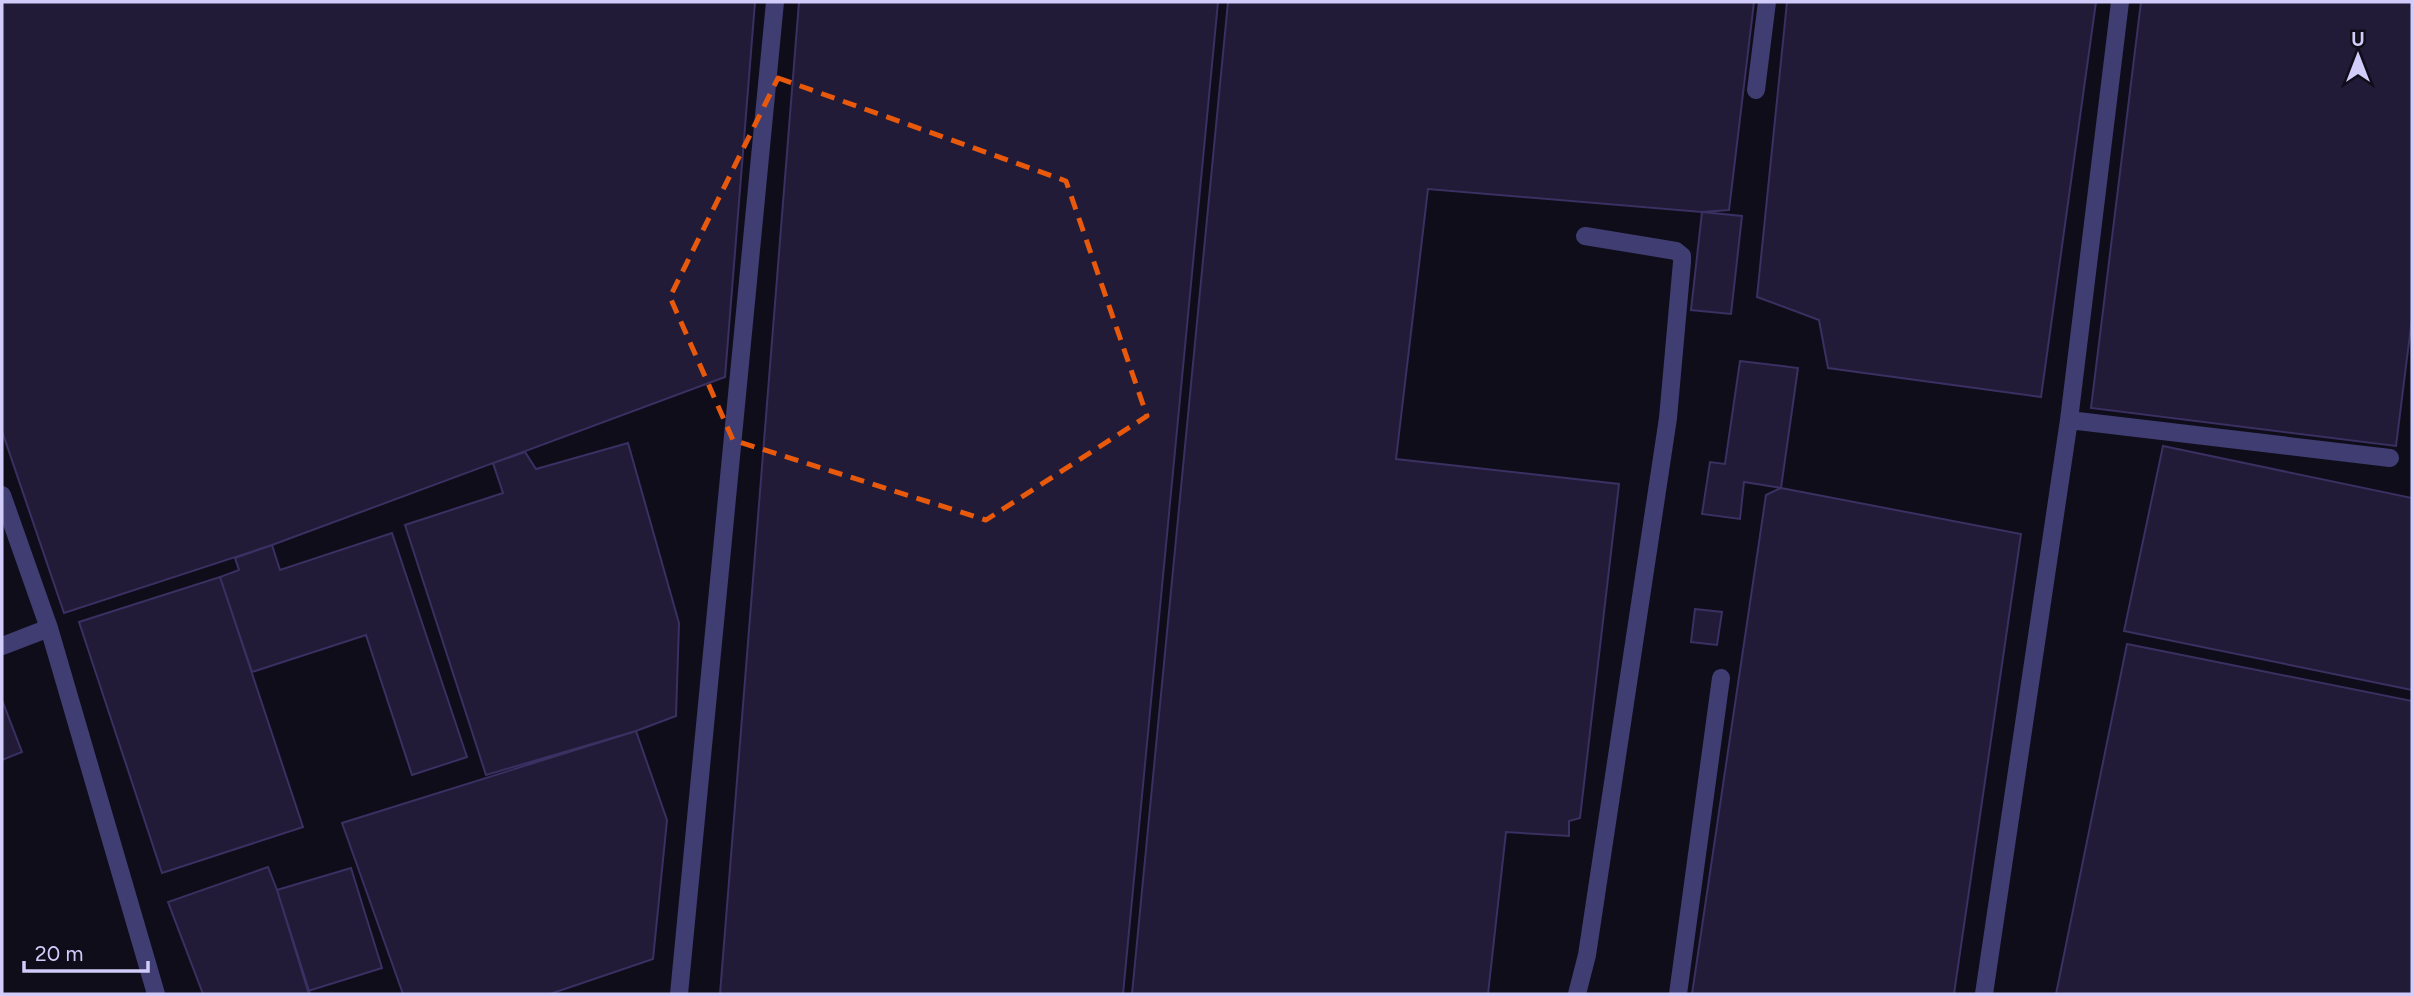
<svg xmlns="http://www.w3.org/2000/svg" width="2414" height="996" viewBox="0 0 2414 996" font-family="Figtree,sans-serif">
  <style>
    .building { fill: #211b38; stroke: #3a3061; stroke-width: 2 }
    .lines { fill: none; stroke-linecap: round; stroke-linejoin: round }
    .service { stroke: #403d73; stroke-width: 18 }
    .marked { fill: none; stroke: #e8590c; stroke-width: 5; stroke-dasharray: 14 9; stroke-linejoin: round }
  </style>
  <rect width="100%" height="100%" fill="#0f0d1a"/>
  <path class="building" d="M2,2h753l-30,375 -453,168 -208,68 -62,-182z
    M799,2h419l-95,992h-403z
    M1228,2h526l-25,208 -27,2 -274,-23 -32,270 223,25 -39,334 -11,3v15l-63,-4 -18,162h-356z
    M1787,2h309l-55,395 -213,-29 -9,-48 -62,-23z
    M2141,2h271v316l-16,128 -305,-38z
    M1702,212l40,4 -11,98 -40,-4z
    M1740,361l58,7 -17,120 -37,-6 -4,37 -38,-5 8,-52 15,2z
    M628,443l51,180 -3,93 -40,15 -150,44 -81,-250 98,-32 -10,-30 32,-11 11,17z
    M2163,446l249,52v192l-288,-59z
    M1781,488l240,46 -67,460h-262l74,-499z
    M392,533l75,224 -55,18 -46,-140 -114,37 -32,-95 19,-7 -4,-12 37,-13 8,25z
    M220,577l83,250 -141,46 -83,-251z
    M1695,609l27,3 -5,33 -26,-3z
    M2127,644l285,57v293h-356z
    M2,700l20,52 -20,8z
    M636,731l31,89 -14,139 -103,35h-147l-61,-171z
    M268,867l9,23 33,104h-107l-35,-92z
    M351,868l31,100 -74,23 -31,-101z"/>
  <g class="lines">
    <path class="service" d="M1756,90l11,-88
      M2069,420l321,38
      M2,495l47,133 -47,18
      M49,628l107,366
      M679,994l96,-992
      M1577,994l10,-39 81,-537 14,-156v-6l-6,-5 -91,-15
      M1678,994l43,-316
      M1984,994l85,-574 51,-418"/>
  </g>
  <path class="marked" d="M778,78l288,103 81,235 -161,104 -253,-80 -63,-143z"/>
  <rect width="2414" height="996" fill="none" stroke="#d1ccf9" stroke-width="7"/>
  <g transform="translate(2358 56)" stroke="#0f0d1a" stroke-width="5" paint-order="stroke">
  <path d="M0-5L12 26L0 18L-12 26Z" fill="#d1ccf9"/>
  <text y="-10" font-size="19" font-weight="bold" text-anchor="middle" fill="#d1ccf9">U</text>
  </g>
  <path d="M24 961v10h124v-10" fill="none" stroke="#d1ccf9" stroke-width="3.5"/>
  <text x="35" y="961" font-size="21" fill="#d1ccf9" stroke="#0f0d1a" stroke-width="5" paint-order="stroke">20 m</text>
</svg>
